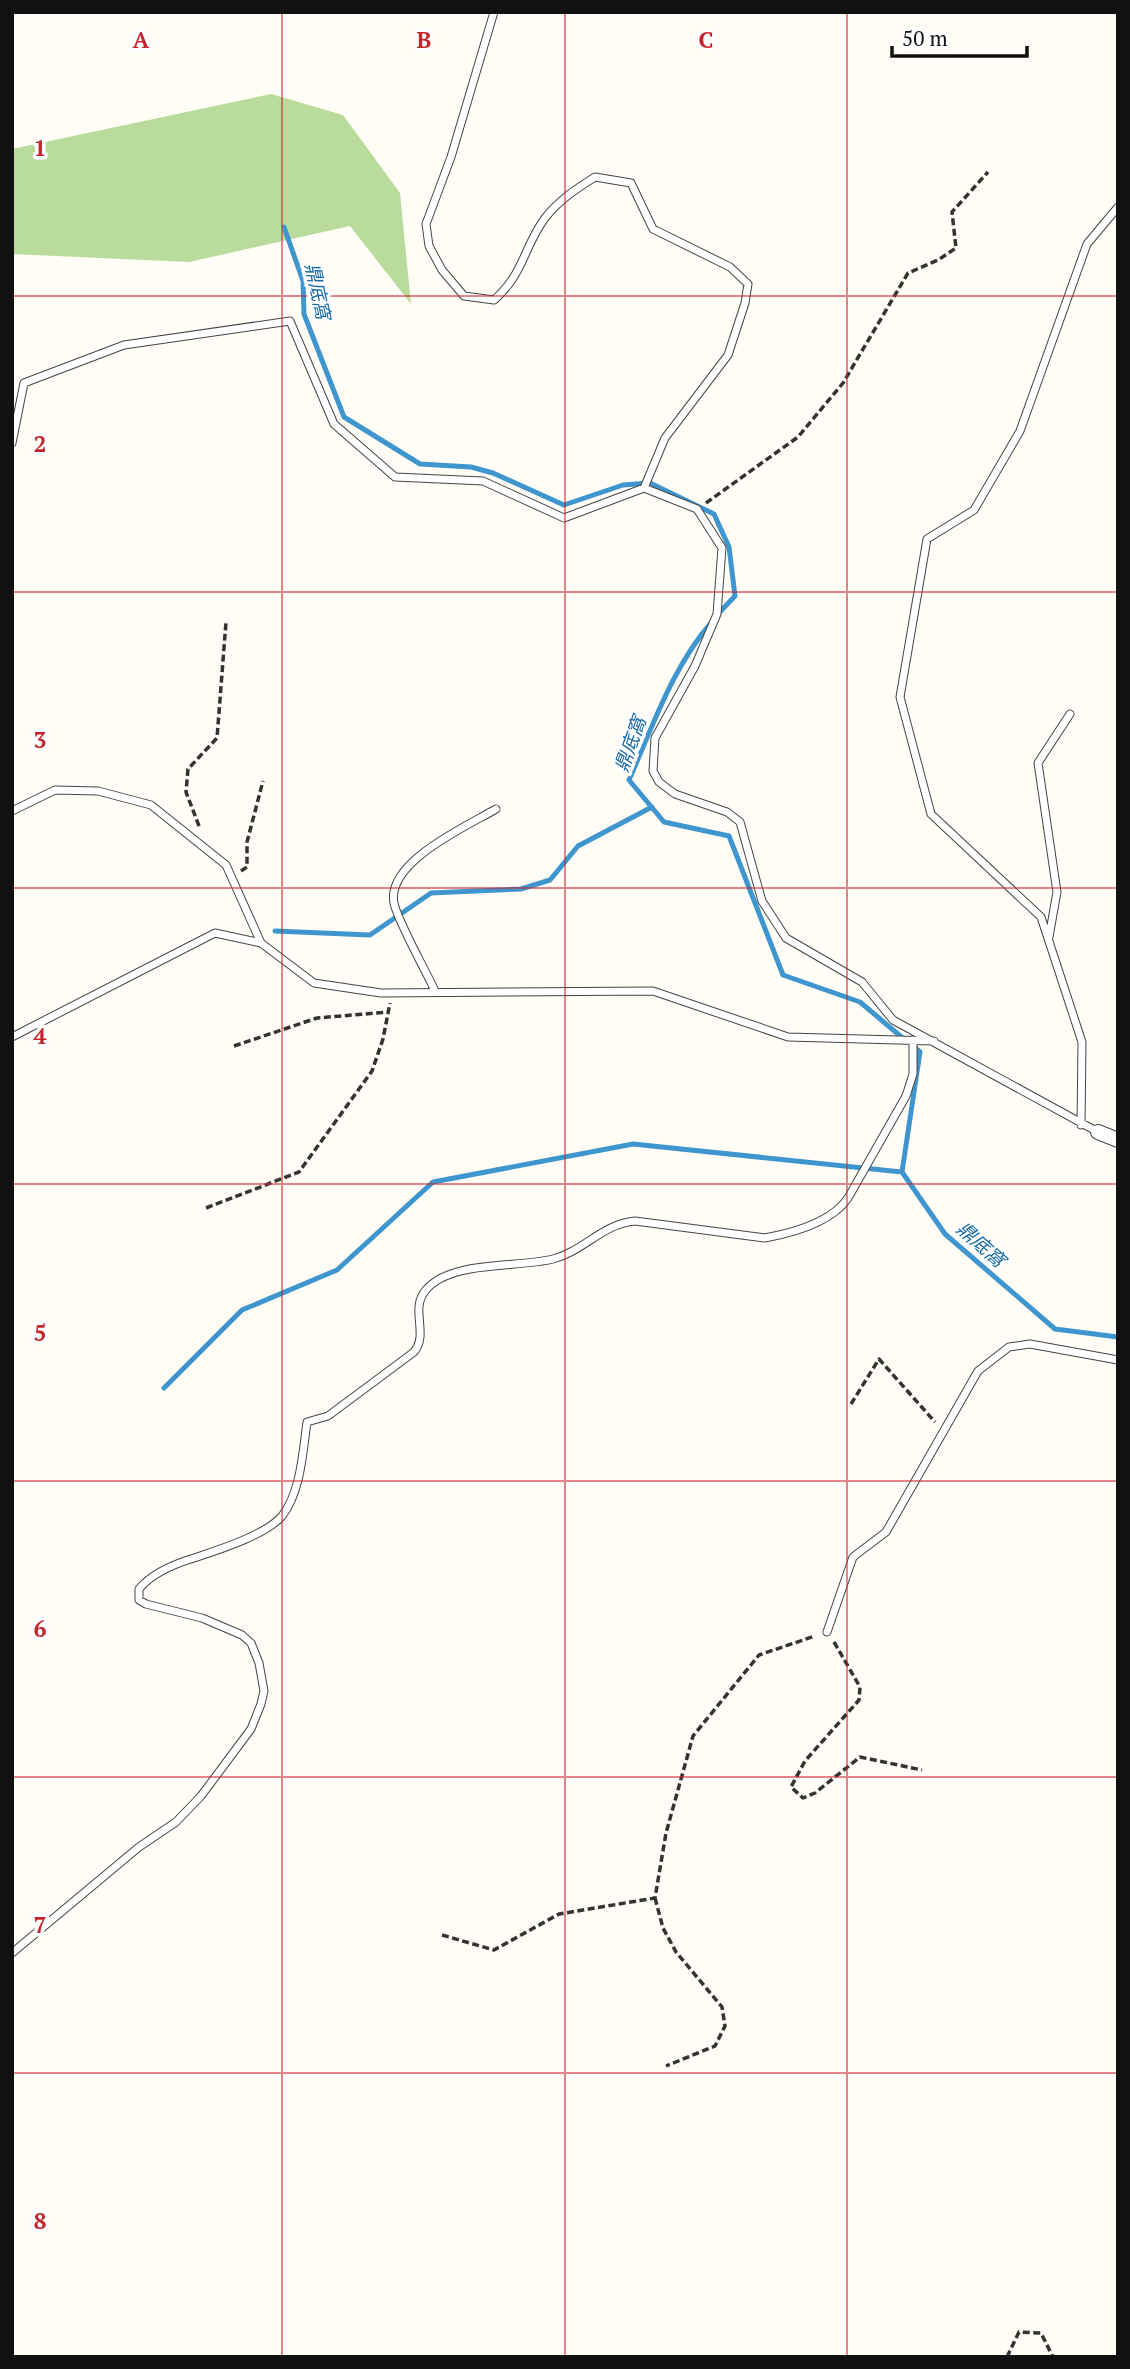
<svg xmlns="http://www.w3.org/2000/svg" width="1130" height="2369" viewBox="0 0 1130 2369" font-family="'PT Serif','Noto Sans TC',serif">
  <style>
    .forest { fill: #b9dc9c }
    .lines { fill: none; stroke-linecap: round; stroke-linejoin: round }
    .stream { stroke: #3f96cf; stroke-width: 5 }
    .service-casing { stroke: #444; stroke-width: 9 }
    .minor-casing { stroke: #444; stroke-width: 16 }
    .path { stroke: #333; stroke-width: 3.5; stroke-dasharray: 7 3.5; stroke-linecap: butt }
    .service { stroke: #fff; stroke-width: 7 }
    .minor { stroke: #fff; stroke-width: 14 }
    .grid { fill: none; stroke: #c4262e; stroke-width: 2; stroke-opacity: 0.55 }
    .labels { text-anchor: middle; stroke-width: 7; stroke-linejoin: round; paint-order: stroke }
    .water-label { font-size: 19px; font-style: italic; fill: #1768a6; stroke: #fff }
    .grid-label { font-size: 23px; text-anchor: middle; font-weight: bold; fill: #c4262e; stroke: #fff; stroke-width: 7; stroke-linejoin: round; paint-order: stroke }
  </style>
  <rect width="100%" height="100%" fill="#fffdf5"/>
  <path class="forest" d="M271,94l72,21 57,78 11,111 -61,-78 -161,36 -177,-8v-105z"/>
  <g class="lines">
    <path class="stream" d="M284,227l19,54 1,33 40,103 76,47 51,3 22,6 71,32 59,-20 27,-2 64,31 15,33 6,49 -18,19
      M711,623c-38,43 -59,105 -82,157l35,42 65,14 54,139 77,27 45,38
      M275,931l95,4 61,-42 90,-4 29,-9 28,-34 74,-39
      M913,1046l7,6 -18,120 43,62 110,95 63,8
      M164,1388l78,-78 95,-40 96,-88 200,-38 269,28"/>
    <defs>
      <path id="service" d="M494,12l-43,145 -25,67 3,22 13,24 22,26 30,4c30,-26 30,-54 51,-82 14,-18 31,-29 50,-41l36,6 22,46 77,38 18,17 -3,19 -17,52 -63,83 -21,50
        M12,443l12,-60 100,-38 166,-24 44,103 61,53 88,4 81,37 80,-30 53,21 25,39 -5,66 -22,52 -40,72 -2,33 6,11 16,12 52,18 13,10 22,79 24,37 76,44 31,38 205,112
        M12,811l43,-21 43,1 53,14 75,60 35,78 53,40 67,10 272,-2 135,46 146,4
        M1049,937l8,-45 -19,-129 32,-49
        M435,991c-9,-20 -38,-71 -41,-88 -8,-41 73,-77 102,-94
        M12,1037l203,-104 46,10
        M1081,1125l1,-83 -41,-125 -110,-103 -31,-117 27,-158 47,-29 46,-79 67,-187 31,-37
        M827,1632l26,-75 33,-25 92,-161 31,-24 21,-3 88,16
        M12,1953l127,-106 37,-25 25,-26 50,-67 10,-25 3,-13 -5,-28 -8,-20 -9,-8 -40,-17 -56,-14 -7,-4v-11c13,-16 35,-25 55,-31 24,-8 72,-23 88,-42 19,-24 21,-66 25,-94l21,-6 86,-64c15,-18 -4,-42 11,-61 24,-31 93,-23 128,-32 31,-8 49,-35 82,-38l130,17c27,-5 67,-16 83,-40l58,-102 7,-22v-34"/>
      <path id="minor" d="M1098,1132l20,8"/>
    </defs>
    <use href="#service" class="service-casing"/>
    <use href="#minor" class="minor-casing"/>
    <path class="path" d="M35,12h17
      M706,503l92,-66 45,-54 65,-110 30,-13 18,-12 -4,-36 36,-40
      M199,826l-13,-34 2,-23 29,-31 9,-116
      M241,871l6,-4v-25l16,-61
      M234,1046l83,-28 71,-6
      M206,1208l93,-36 73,-101 11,-32 7,-36
      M851,1404l28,-45 56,63
      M834,1642l26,45 -1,13 -54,61 -14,26 12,11 12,-5 45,-36 62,13
      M655,1898l8,30 13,24 46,55 3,19 -10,20 -49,20
      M442,1935l52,15 65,-36 96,-16 11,-65 27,-97 66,-81 56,-19
      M1007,2357l12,-25 22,1 12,24"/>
    <use href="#service" class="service"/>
    <use href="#minor" class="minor"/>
  </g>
  <path class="grid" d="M282,12v2345M565,12v2345M847,12v2345M12,296h1106M12,592h1106M12,888h1106M12,1184h1106M12,1481h1106M12,1777h1106M12,2073h1106"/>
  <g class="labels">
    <g class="water-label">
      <text transform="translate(318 291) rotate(78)" y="7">鼎底窩</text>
      <text transform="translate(630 744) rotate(-70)" y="7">鼎底窩</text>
      <text transform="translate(981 1244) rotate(42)" y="7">鼎底窩</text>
    </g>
  </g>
  <g class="grid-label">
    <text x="141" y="48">A</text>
    <text x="424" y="48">B</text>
    <text x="706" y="48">C</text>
    <text x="40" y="156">1</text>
    <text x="40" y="452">2</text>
    <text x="40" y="748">3</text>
    <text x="40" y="1044">4</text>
    <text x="40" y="1341">5</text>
    <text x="40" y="1637">6</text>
    <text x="40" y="1933">7</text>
    <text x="40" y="2229">8</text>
  </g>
  <rect width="1130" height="2369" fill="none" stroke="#111111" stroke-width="28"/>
  <path d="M892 46v10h135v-10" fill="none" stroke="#111111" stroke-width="3.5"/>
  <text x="902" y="46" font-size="21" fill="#111111" stroke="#ffffff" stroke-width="5" paint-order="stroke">50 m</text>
</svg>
